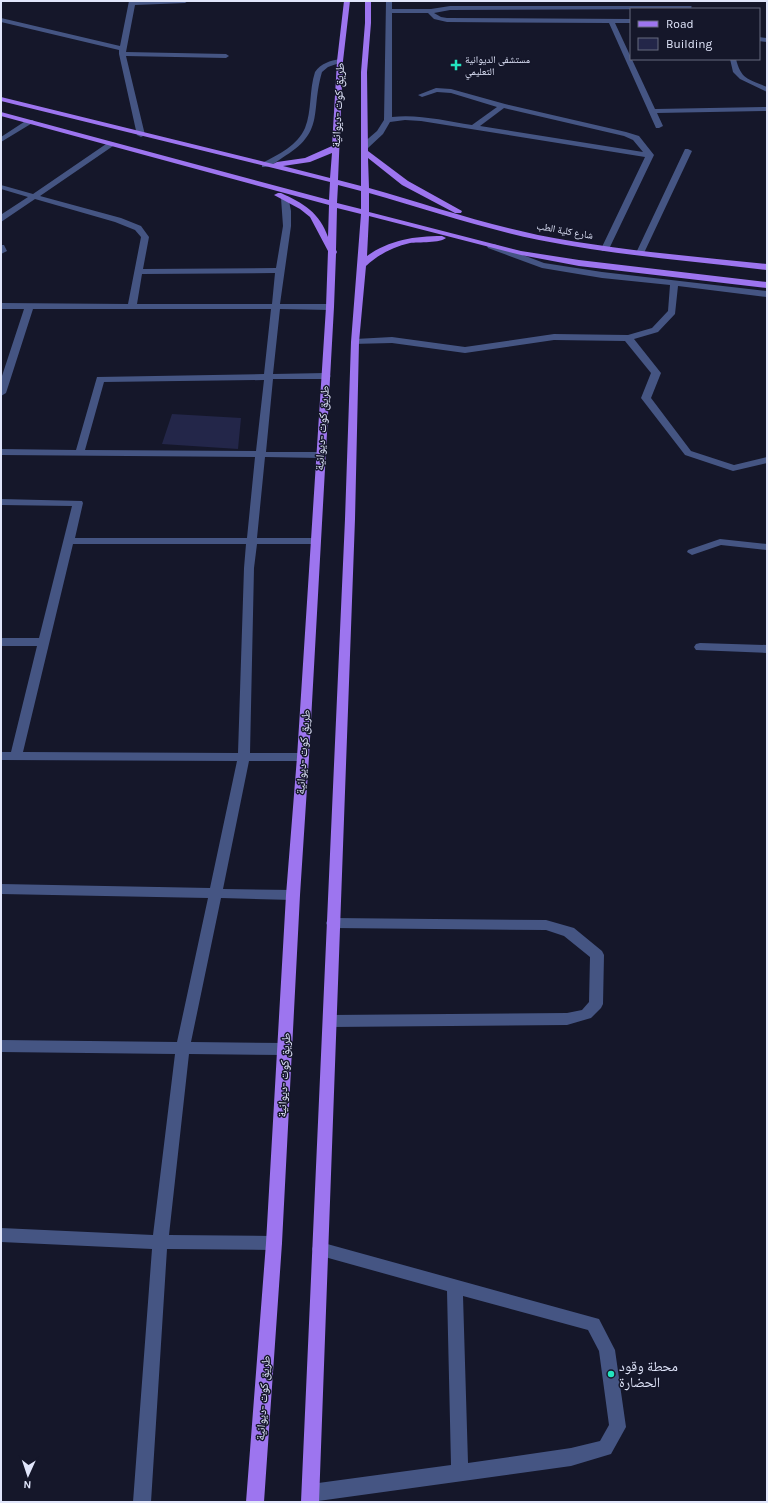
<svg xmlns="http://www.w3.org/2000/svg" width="768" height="1503" viewBox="0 0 768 1503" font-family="Karla,'Noto Naskh Arabic',sans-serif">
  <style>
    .building { fill: #232649 }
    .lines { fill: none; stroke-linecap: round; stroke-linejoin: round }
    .minor { fill: #455583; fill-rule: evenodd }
    .major { fill: #9d75ef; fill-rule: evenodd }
    .poi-dot { fill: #23e5bf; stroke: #15172a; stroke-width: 1.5 }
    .labels { text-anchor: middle; stroke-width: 3; stroke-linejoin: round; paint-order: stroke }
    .far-poi-label { font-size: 10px; fill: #e1e6fb; stroke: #15172a; text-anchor: start }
    .far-street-label { font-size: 10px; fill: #e1e6fb; stroke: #15172a }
    .street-label { font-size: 12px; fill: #e1e6fb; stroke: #15172a }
    .near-poi-label { font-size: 14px; fill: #e1e6fb; stroke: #15172a; text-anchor: start }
  </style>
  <rect width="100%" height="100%" fill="#15172a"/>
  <path class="building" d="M172,414l69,4 -3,31 -76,-5z"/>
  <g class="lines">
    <path class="minor" d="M129,1h59l-3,2 -50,2 -9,47 100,2 3,2 -3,2 -100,-2 19,79 -4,2 -4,-2 -18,-81v-4l-118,-28v-4l119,28z
      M386,1h6v8h39l19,-3h241l1,1 -3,2 -239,1 -16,3 7,4 6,1 184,1v4h-16l40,86 112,-2v4l-110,2 6,13 -4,2h-3l-47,-105 -162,-1 -13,-3 -6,-6h-36v104c27,-3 53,4 80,8l25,-18 -46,-14 -14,-1 -15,5 -4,-2 18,-7 15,1 54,15 121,28 13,4 15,19 -45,94 -4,2h-3l-1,-2 44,-92 -224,-36 -16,-1 -15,2 -7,12 -15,14h-6v-4l15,-13 7,-11zM504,108l120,28 9,4 10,12 -163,-26z
      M759,37l8,1v4l-8,-1z
      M340,59l3,2 -1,1 -14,5 -6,5c-12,41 4,60 -40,86 -6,4 -13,10 -20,9v-4c16,-8 36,-18 43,-35 7,-17 4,-38 10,-56 6,-9 15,-11 25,-13z
      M730,59h6c5,21 13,20 31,28v5l-27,-13 -7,-7z
      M27,120h6l1,2 -33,20v-5z
      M109,142h3l4,2 -76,52 81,22 20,8 8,11 -6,32 133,-1 7,-42 -2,-28 4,-2h3l3,15v15l-11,78h50l4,3 -4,3 -50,-1 -7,65 53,-1 5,3 -5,3h-53l-7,73h54l5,3 -5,3 -55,-1 -8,81h58l5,3 -5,3h-58l-3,24 -4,185h53l4,1 2,3 -2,3 -4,1h-54l-26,128 70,1 5,2 2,3 -2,3 -5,2 -72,-2 -30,144 94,1 5,2 2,4 -2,4 -5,2 -96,-1 -20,181 105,1 6,2 2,5 -2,5 -6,2 -107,-1 -16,253h-18l19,-253 -151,-7v-14l152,7 22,-181 -174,-2v-12l176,2 31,-144 -207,-4v-10l209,4 27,-127 -236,-1v-8h10l26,-106h-36v-8h38l33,-132 -71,-1v-6l81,2 1,2 -8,35h172l8,-81 -254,-2v-6l75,1 21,-73 167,-3 7,-65h-238l-27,84 -5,3v-17l23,-70h-23v-6l127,1 13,-67 -6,-7 -20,-8 -80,-23 -34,23 1,-8 26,-17 -27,-8v-4l32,9zM275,273l-3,31h-135l5,-30zM264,380l-8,71 -171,-1 19,-68zM73,544h173l-2,24 -6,185 -215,-1z
      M685,149h3l4,2 -48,102 -1,2h-6l-1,-2z
      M488,244h6l50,19 58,9 165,19v6l-89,-11 -3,28 -17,18 -24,7 27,34 -10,25 40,53 43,14 33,-8v6l-34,8 -48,-16 -44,-57 10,-25 -26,-32 -71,-1 -89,13 -73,-10 -40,1 -1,-2 4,-3 37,-2 73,10 89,-13 74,1 24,-7 16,-17 2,-26 -68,-7 -60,-10 -54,-20 -1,-2z
      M1,245h3l3,6 -6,3z
      M720,539l47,5v6l-46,-5 -29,10 -5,-3 1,-2z
      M700,643l67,2v8l-71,-3 -2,-3 2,-3z
      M333,918l213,2 28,8 28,23 2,4 -1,49 -2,4 -10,10 -24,7 -237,2 -5,-2 -2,-4 2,-4 5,-2 237,-2 15,-3 7,-8 1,-45 -26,-21 -18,-6 -213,-2 -5,-1 -2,-4 2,-4z
      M320,1242l279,77 16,31 11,77 -15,27 -40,12 -260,36 -6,-3 -3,-6 3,-6 6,-3 140,-19 -4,-174 -133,-37 -2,-5 2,-5zM463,1296l125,34 11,21 10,74 -9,16 -29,7 -103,15z"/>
    <path class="major" d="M344,1h6l-7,60 -5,119 23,6v-114l4,-49v-22h6v22l-4,49 1,79 40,30 54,30 -1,2h-6l-53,-28 -34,-27 1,30c56,16 112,35 169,47 76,15 153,21 229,29v6c-76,-9 -153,-15 -228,-30 -58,-12 -114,-31 -170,-47v19l152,39 58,9 188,22v6l-188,-22 -58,-11 -152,-39 -2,40c22,-16 48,-20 75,-20l4,2c-5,5 -28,4 -36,5 -17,4 -31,11 -44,23l-7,76 -4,177 -36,983h-18l44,-983 6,-177 10,-128 -24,-6 -1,42 1,2 -1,2 -2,53 -25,450 -9,138 -18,348 -18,259h-18l20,-259 20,-348 11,-138 29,-450 2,-56 -18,-34 -10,-8 -26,-14 4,-2h3c22,10 39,20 47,44l1,-32 -328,-89v-4l328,88 1,-18 -329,-81v-4l272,67 4,-2 28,-4 27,-12 5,-85zM332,153l-2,25 -47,-12 27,-4zM338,185l23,6v18l-24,-6z"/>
  </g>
  <g class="poi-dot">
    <path d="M454 59h4v4h4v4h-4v4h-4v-4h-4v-4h4z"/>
    <circle cx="611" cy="1374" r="4"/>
  </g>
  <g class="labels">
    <g class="far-poi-label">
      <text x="465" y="63">مستشفى الديوانية<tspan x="465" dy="12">التعليمي</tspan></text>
    </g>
    <g class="far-street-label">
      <text transform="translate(565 230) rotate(10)" y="4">شارع كلية الطب</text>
    </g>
    <g class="street-label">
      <text transform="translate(338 105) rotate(-87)" y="4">طريق كوت -ديوانية</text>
      <text transform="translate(322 428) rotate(-86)" y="4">طريق كوت -ديوانية</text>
      <text transform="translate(303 752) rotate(-86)" y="4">طريق كوت -ديوانية</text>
      <text transform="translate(284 1075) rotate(-87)" y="4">طريق كوت -ديوانية</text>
      <text transform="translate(263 1398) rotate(-86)" y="4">طريق كوت -ديوانية</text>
    </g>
    <g class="near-poi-label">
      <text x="619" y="1371">محطة وقود<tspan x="619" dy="16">الحضارة</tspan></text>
    </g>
  </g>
  <rect width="768" height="1503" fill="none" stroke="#e1e6fb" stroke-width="4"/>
  <rect x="630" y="8" width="130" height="52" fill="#15172a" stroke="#676a7e"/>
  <rect x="638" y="21" width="20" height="6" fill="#9d75ef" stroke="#676a7e"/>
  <text x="666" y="28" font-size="12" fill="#e1e6fb">Road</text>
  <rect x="638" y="38" width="20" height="12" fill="#232649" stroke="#676a7e"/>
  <text x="666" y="48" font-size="12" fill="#e1e6fb">Building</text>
  <g transform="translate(28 1475) rotate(183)" stroke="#15172a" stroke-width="3" paint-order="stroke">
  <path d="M0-3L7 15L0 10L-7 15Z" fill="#e1e6fb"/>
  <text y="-6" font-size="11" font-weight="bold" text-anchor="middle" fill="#e1e6fb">N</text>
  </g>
</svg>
